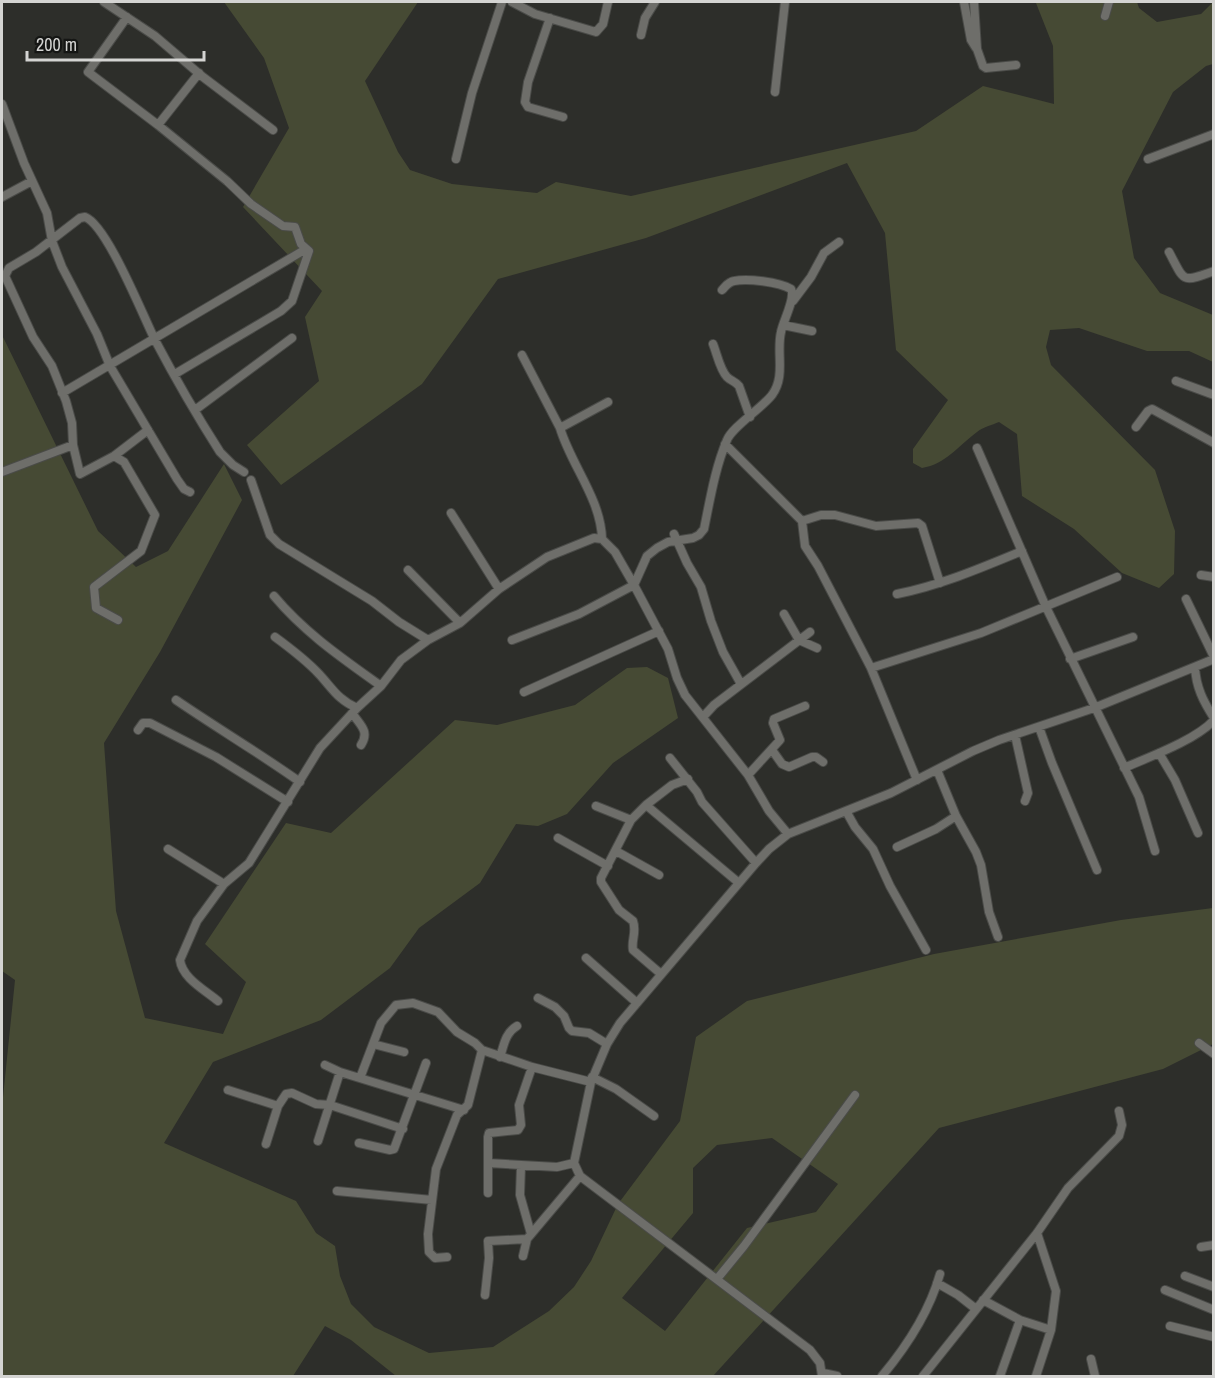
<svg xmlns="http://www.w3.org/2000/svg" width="1215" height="1378" viewBox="0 0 1215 1378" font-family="'Archivo Narrow',sans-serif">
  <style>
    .green { fill: #464a34; fill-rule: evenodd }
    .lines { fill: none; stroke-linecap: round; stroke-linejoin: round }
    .minor-casing { stroke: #4a4b48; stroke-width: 10 }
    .minor { stroke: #6e6e6a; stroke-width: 8 }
  </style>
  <rect width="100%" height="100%" fill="#2d2e2a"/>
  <path class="green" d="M224,2h194l-53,79 33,71 12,18 42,14 85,9 19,-11 75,14 285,-65 67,-45 71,18 -1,-58 -17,-43 2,-1h99l2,6 18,14 44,-8 12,-12v62l-7,2 -33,26 -51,99 12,67 26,35 53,22v47l-24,-11h-42l-68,-23 -29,2 -4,17 5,18 104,105 20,61 -1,43 -15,14 -37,-15 -48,-44 -52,-33 -5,-62 -18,-12c-7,3 -16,5 -22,10 -19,14 -31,32 -55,36l-9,-5v-14l35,-49 -52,-50 -11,-117 -38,-70 -201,75 -148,41 -76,105 -141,101 -34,-40 72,-64 -14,-64 17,-26 -79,-84 46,-79 -25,-70z
    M2,335l96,196 38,36 32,-16 56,-87 18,36 -82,152 -56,91 12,168 29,107 78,16 23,-52 -41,-38 81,-121 45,10 124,-113 42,5 78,-20 52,-37 20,-1 21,11 10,40 -65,45 -46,51 -29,12 -22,-2 -36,59 -61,45 -29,40 -69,52 -108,42 -49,81 132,58 20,32 19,13 5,30 11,28 23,23 55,26 64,-6 56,-36 25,-24 17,-26 27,-57 62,-83 16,-84 51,-36 187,-47 187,-34 92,-12v136l-50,25 -224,59 -226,248h-317l-45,-36 -26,-14 -32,50h-291v-269l13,-127 -13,-9zM772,1138l66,46 -22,28 -69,16 -82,103 -43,-33 71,-85v-45l24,-23z"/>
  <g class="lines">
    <defs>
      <path id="minor" d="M104,2l51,34 48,41 70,53
        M512,2l23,12 61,18 7,-8 5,-22
        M964,2l7,38 5,8
        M974,2l3,47 6,17 3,2 30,-3
        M1105,16l4,-14
        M127,17l-39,55 70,53 41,-52
        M550,18l-22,64 -3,20 3,5 35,10
        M641,35l4,-17 10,-16
        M775,92l10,-90
        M2,104l22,59 23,50 5,28 10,26 35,67 13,32 67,113 7,10 6,3
        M158,125l69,56 24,23 32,22 12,1 6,17 8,7 -17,50 -11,10 -106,63
        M456,159l16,-66 30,-91
        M1148,159l66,-25
        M2,197l30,-16
        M1169,252c16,30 12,31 45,19
        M793,301l18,-24 13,-24 15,-11
        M783,325l29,6
        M713,344c4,10 7,26 14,33 4,4 8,4 12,9l11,31
        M522,355l38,73
        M1176,381l38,14
        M62,393l244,-144
        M608,402l-48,26c11,37 41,71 42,111l13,13 19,33 34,64 9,29 8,17 63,80 21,36 19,23
        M195,410l97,-72
        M1136,427l12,-16 4,-2 62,34
        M148,430l-34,26 -34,18 -7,-29 -1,-22 -6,-22 -14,-35 -19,-29 -28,-61 4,-8 27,-16 44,-34 5,-1c22,8 58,99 70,123 20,38 42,76 65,112l13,13 11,7
        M725,444l77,77 3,25 13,20 53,102 46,112
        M977,448l69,159 93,190 16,54
        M114,456l10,6 31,53 -14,36 -47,36 2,21 22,12
        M2,472l71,-27
        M251,480l19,55 9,9 93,57 27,21 29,18
        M451,513l48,76
        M802,521l19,-6h14l41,11 42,-3 4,3 18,57
        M674,534l13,29 14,24 10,34 12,31 18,32
        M408,570l52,53
        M1201,575l13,2
        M897,594c44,-9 84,-26 125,-43
        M274,596c31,37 68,62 107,90
        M1186,599l28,58
        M784,614l15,26 18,8
        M275,637c15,11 31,23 44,37 13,14 19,26 38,34
        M512,640l67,-26 55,-29 13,-29 10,-8 11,-6 25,-4 6,-3 5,-6c6,-29 11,-61 23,-89 5,-13 34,-31 45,-45 14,-19 4,-42 9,-63 2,-11 15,-34 10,-43 -12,-7 -44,-11 -57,-8 -6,1 -8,5 -12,9
        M1070,659l63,-22
        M1195,667c1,20 8,34 19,51
        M871,668l110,-35 136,-56
        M524,692l135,-61
        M176,700c41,28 83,53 124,82
        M352,713c8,12 18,18 9,32
        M703,717l11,-12 96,-73
        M1039,727l13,36 45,107
        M138,730l5,-7h7l66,34 72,45
        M1015,735l13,58 -3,8
        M772,750l10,14 7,3 23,-10h4l7,5
        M1159,753l16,27 23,53
        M670,758l27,34 5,10 54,61
        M1124,768c25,-11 72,-28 90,-48
        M937,770l19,46 20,36 5,13 8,47 9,25
        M748,775l32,-35 -7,-17 1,-4 31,-13
        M646,805l93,78
        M596,806l35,14
        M846,811l9,16 18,22 17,37 36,64
        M558,838l50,28
        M897,847l39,-18 20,-13
        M168,849l56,35
        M616,851l43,24
        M586,958l51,45
        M661,974l-28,-24c-2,-10 4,-18 0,-29l-14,-11 -18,-28v-4l30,-58 15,-15 26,-20 16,-6
        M538,998l17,9 9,9 5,12 3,3 17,2 18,11
        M218,1001c-13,-11 -36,-23 -38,-41l17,-39 27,-37 25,-21 71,-115 37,-40 24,-22 20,-26 27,-20 32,-17 39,-34 48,-32 47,-19 8,1
        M1199,1043l15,11
        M373,1044l31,8
        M500,1057c4,-12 5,-24 17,-31
        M325,1065l15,7 124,38
        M592,1077l24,12 38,27
        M360,1078l21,-55 15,-18 17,-2 25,9 19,20 18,11 7,7
        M228,1090l50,16
        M318,1141l22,-69
        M359,1143l31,7 4,-1 32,-86
        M266,1144l12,-38 8,-12 6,-1 24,11 14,1 73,24
        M488,1163l69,4 17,-4
        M521,1166l-1,29 11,39
        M337,1191l95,9
        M488,1193v-56l1,-4 29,-3 3,-5 -2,-20 13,-38
        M1201,1247l13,-2
        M523,1256l4,-17
        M447,1257l-12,1 -6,-6 -1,-18 8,-65 21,-54 11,-10 14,-55 50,17 59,15
        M1185,1276l29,11
        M717,1279l27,-33 111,-151
        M937,1283l21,12 18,14
        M1165,1290l49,20
        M485,1295l4,-37 -1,-17 39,-2 53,-63
        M983,1300l37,20 31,10
        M1170,1326l44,11
        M1091,1359l4,17
        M823,1373l14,3
        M822,1376l-2,-13 -10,-13 -230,-174 -6,-13 17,-81 16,-38 13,-21 136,-160 13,-14 19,-15 103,-41 82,-42 26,-11 95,-32 120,-49
        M882,1376c25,-30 47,-63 58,-102
        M923,1376l114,-143 31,-45 51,-52 3,-11 -3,-14
        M1000,1376l20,-56
        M1036,1376l15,-46 5,-39 -19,-58"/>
    </defs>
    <use href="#minor" class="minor-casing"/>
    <use href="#minor" class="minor"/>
  </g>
  <rect width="1215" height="1378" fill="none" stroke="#d4d4d2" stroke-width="6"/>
  <path d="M27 51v9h177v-9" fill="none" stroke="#d4d4d2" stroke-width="3"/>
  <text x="36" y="51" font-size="18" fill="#d4d4d2" stroke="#151614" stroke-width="4.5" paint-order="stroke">200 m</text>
</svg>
